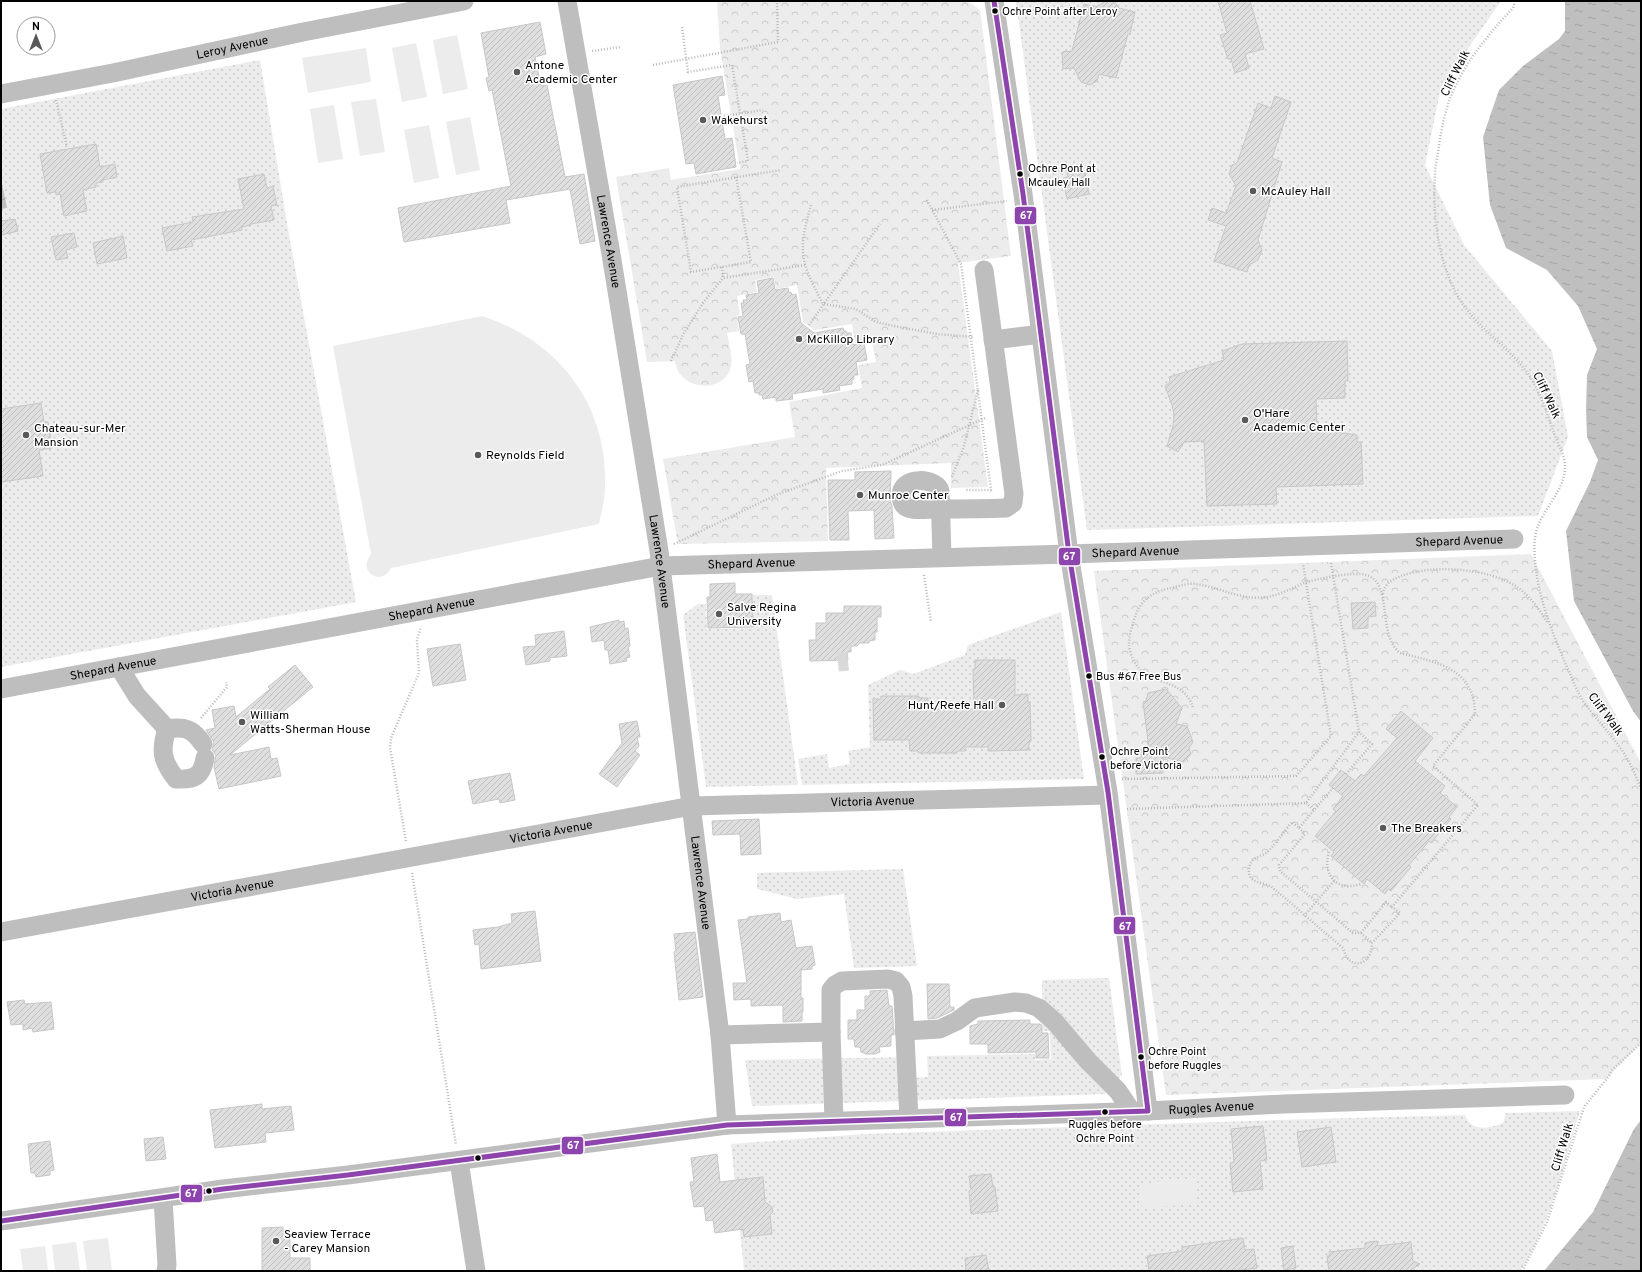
<svg xmlns="http://www.w3.org/2000/svg" width="1642" height="1272" viewBox="0 0 1642 1272" font-family="Overpass,sans-serif">
  <style>
    .grass { fill: url(#grass-dots) }
    .forest { fill: url(#forest-crowns) }
    .pitch { fill: #ececec }
    .water { fill: url(#water-ripples) }
    .building { fill: url(#building-hatch); stroke: #c7c7c7 }
    .lines { fill: none; stroke-linecap: round; stroke-linejoin: round }
    .minor-tunnel { stroke: #d9d9d9; stroke-width: 19; stroke-dasharray: 19 10; stroke-linecap: butt }
    .path { stroke: #b9b9b9; stroke-width: 2.5; stroke-dasharray: 1 2; stroke-linecap: butt }
    .minor { stroke: #bebebe; stroke-width: 19 }
    .bus-1-casing { stroke: #fff; stroke-width: 8 }
    .bus-1 { stroke: #8e44ad; stroke-width: 5 }
    .bus-dot { fill: #000; stroke: #fff; stroke-width: 1.5 }
    .poi-dot { fill: #595959; stroke: #fff; stroke-width: 1.5 }
    .labels { text-anchor: middle; stroke-width: 3; stroke-linejoin: round; paint-order: stroke }
    .bus-label { font-size: 11px; fill: #000; stroke: #fff; text-anchor: start }
    .street-label { font-size: 12px; fill: #000; stroke: #fff }
    .poi-label { font-size: 12px; fill: #000; stroke: #fff; text-anchor: start }
    .line-badge { stroke: #fff; stroke-width: 1.5 }
    .badge-label { font-size: 11px; text-anchor: middle; font-weight: bold; fill: #fff }
  </style>
  <defs>
    <pattern id="grass-dots" width="8" height="8" patternUnits="userSpaceOnUse"><rect width="8" height="8" fill="#ececec"/><path d="M2 2h.1M6 6h.1" fill="none" stroke="#c9c9c9" stroke-width="1.8" stroke-linecap="round"/></pattern>
    <pattern id="forest-crowns" width="20" height="18" patternUnits="userSpaceOnUse"><rect width="20" height="18" fill="#ececec"/><path d="M2 6a3 3 0 1 1 6 0M12 15a3 3 0 1 1 6 0" fill="none" stroke="#c9c9c9"/></pattern>
    <pattern id="water-ripples" width="26" height="14" patternUnits="userSpaceOnUse"><rect width="26" height="14" fill="#bfbfbf"/><path d="M2 4q2-2 4 0t4 0M15 11q2-2 4 0t4 0" fill="none" stroke="#a2a2a2"/></pattern>
    <pattern id="building-hatch" width="6" height="6" patternUnits="userSpaceOnUse"><rect width="6" height="6" fill="#dfdfdf"/><path d="M-1 1l2-2M0 6l6-6M5 7l2-2" fill="none" stroke="#bebebe"/></pattern>
  </defs>
  <rect width="100%" height="100%" fill="#fff"/>
  <path class="grass" d="M1016,1h485l-60,86 -16,78 39,80 88,106 16,86 -30,79 -451,14z
    M260,60l28,169 68,373 -355,65v-558z
    M753,595h19l26,190 -92,2 -23,-172 15,-11h8l1,25 46,-1z
    M1061,612l23,167 -282,6 -4,-26 29,-5 2,14 21,-4 -2,-13 22,-4 -2,-62 32,-15 13,4 52,-19 3,-10z
    M903,869l14,97 -63,2 -10,-74 -47,5 -40,-10v-16z
    M1109,978l13,97 -17,19 -353,12 -7,-46 169,-3 1,21 13,-1 -1,-21 108,-2v6l16,-1 -1,-28h-7l-1,-51z
    M1580,1111c-16,53 -29,112 -60,160h-776l-13,-127 134,-10 412,-14 188,-5c6,17 24,14 38,8l3,-10z"/>
  <path class="forest" d="M717,1h251l12,9 31,246 -53,7 30,224 -37,1v-25l-125,5 2,73 -150,3 -15,-85 132,-22 -6,-35 73,-14 -4,-23 18,-3 -4,-21 -17,2 -3,-19 -37,6 -12,-8 -6,-37 -21,4 -2,-12 -19,3 2,12 -20,4 3,19 -3,1 2,15 -12,2c2,12 7,26 3,37 -8,20 -37,20 -49,5 -4,-4 -5,-9 -6,-14l-28,1 -31,-185 53,-9 2,12 69,-11 -20,-121z
    M1531,554l110,209v280l-35,36 -440,16 -72,-524z"/>
  <path class="pitch" d="M457,35l11,54 -25,5 -10,-54z
    M416,43l11,54 -25,5 -10,-54z
    M366,48l5,34 -63,11 -6,-35z
    M376,99l9,53 -25,4 -9,-54z
    M334,105l9,54 -25,4 -8,-54z
    M470,117l10,53 -24,5 -10,-53z
    M429,125l10,53 -25,5 -10,-53z
    M482,316c75,24 126,88 123,169 0,13 -3,26 -6,39l-208,44c-10,19 -34,4 -20,-14l-38,-208z
    M1195,1178l2,25 -55,6 -3,-25z
    M108,1238l4,33h-25l-4,-30z
    M76,1242l4,29h-25l-3,-26z
    M45,1246l3,25h-25l-3,-22z"/>
  <path class="water" d="M1565,1h76v721l-8,-11 -59,-110 -8,-70 24,-49 8,-22 -11,-23 -1,-28 1,-34 10,-26 -19,-43 -31,-36 -41,-22 -16,-43 -7,-68 16,-47 24,-24 36,-27 6,-8z
    M1,179l6,29 -6,1z
    M1641,1120v151h-97l49,-59 41,-83z"/>
  <path class="building" d="M1106,1h8l5,7 16,4 -5,22h-2l-12,44 -17,-4 -2,7 -7,4 -9,-3 -7,-14 -11,1 -1,-17 10,-1 12,-47 12,3z
    M1218,1h32l14,48 -19,5 4,14 -14,5 -4,-14h-3l-8,-24 7,-2z
    M540,22l6,32 -11,3 6,29 6,-1 18,92 19,-3 11,67 -15,3 -10,-55 -64,11 4,23 -106,19 -6,-34 113,-22 -19,-96 -3,1 -3,-13 3,-1 -8,-44z
    M722,76l3,19 -7,1 7,43 7,-1 4,29 -40,7 -2,-11 -8,1 -13,-79z
    M1275,96l16,6 -19,56 10,4 -24,78 4,10 -4,10 -9,5 -2,7 -33,-11 12,-35 -18,-6 4,-12 14,5 10,-27 -7,-12 3,-9 5,-2 21,-60 13,5z
    M96,144l4,23 15,-3 2,13 -14,3v2l-7,1v4l-13,3 4,21 -23,5 -4,-22 -4,1v-3l-9,1 -7,-39z
    M1079,165l2,9 4,-1 4,21 -22,5 -4,-21 5,-1 -2,-9z
    M264,174l3,14 6,-2 4,19 -6,1 3,14 -23,4v1l-9,2v3l-51,10 2,6 -26,5 -5,-23 31,-6 -1,-5 52,-8 -6,-30z
    M15,219l3,12 -17,4v-14z
    M74,233l3,14 -11,3 2,8 -12,2 -5,-23z
    M123,236l4,22 -30,6 -4,-21z
    M773,278l2,12 13,-2 1,5 2,-1 1,3 4,-1 5,29 13,10 29,-5 1,3h2l1,2h4l2,12 11,-2 3,17 -11,2 2,13h-4v4l-2,1v4l-13,2 1,4 -17,3v-4l-31,5 1,5 -17,2v-4l-13,2 -1,-4h-3v-2h-4l-2,-12 -4,1 -3,-17 4,-1 -5,-30h-4l-3,-17 5,-1 -2,-13h3l-1,-3h4l-1,-5 13,-2 -2,-12z
    M1347,341l1,40h-3v17l-29,1 1,30 40,6v7h4l2,42 -87,3 1,17 -70,2 -3,-65 -20,1 -6,10 -11,-6 6,-20 1,-12 -2,-9 -7,-19 5,-4 -1,-5 55,-17 -2,-9 20,-7z
    M41,403l3,19h4l4,26 -13,2 4,26 -42,6v-73z
    M891,471l-1,29 2,7 2,31 -19,1 -1,-29 -26,1 1,29h-19l-2,-60h27v-8z
    M735,583v11h17l1,33 -45,1 -1,-31h3v-13z
    M1375,602l1,14 -8,1v11l-15,1 -2,-26z
    M844,606h37v11h-4v15h-2v8l-6,1v2h-9l-3,3h-6v6h-4l1,8 -38,1 -1,-21h7v-17h10v-10h18z
    M619,620v2l5,-1 1,8 3,-1 2,18 -2,1 2,10 -4,1 1,3 -17,3 -2,-14h-3l-1,-10 -12,2 -2,-15z
    M564,631l3,25 -17,2v3l-24,4 -3,-18 13,-1 -1,-11z
    M460,644l6,36 -33,6 -6,-37z
    M975,660h40v35l13,-1v9h2l1,38h-2v9l-41,1v-4h-23v4h-8v2h-39v-2h-8l-1,-11h-35l-1,-41h8v-3h38v2h9v11h46l-1,-40h2z
    M295,665l18,22 -83,68 39,-8 2,12 6,-1 4,18 -62,13 -5,-22 2,-12 -4,-5 2,-8 -8,-12 9,-2 -3,-18 22,-4 2,11 34,-28 -2,-2z
    M1166,689l16,19 -6,16 11,2 6,16 -4,6 2,6 -7,8 -21,-5v16l-27,1v-16h5v-9h8l-6,-47 3,-1 2,-8z
    M1401,711l32,27 -18,23 30,25 -5,7 17,14 -8,10 2,2 -20,24 -2,-2 -20,24 2,2 -20,24 -3,-2 -3,5 -18,-15 -3,5 -33,-28 3,-4 -19,-16 21,-25 -3,-2 10,-13 -14,-11 12,-15 14,11 6,-7 3,2 33,-38 -11,-9z
    M637,721l3,16h-3l2,9 -4,5 5,4 -23,32 -18,-13 23,-31 -3,-19z
    M510,773l5,27 -15,3 -1,-4 -26,5 -5,-23z
    M759,819l2,35 -20,1 -1,-21 -27,1 -1,-14z
    M535,911l6,50 -60,8 -2,-25 -4,1 -2,-15 25,-3 14,-4 -1,-9z
    M780,913l1,9 10,-2 5,28 16,-2 3,19 -3,1v3l-11,1v28h2v14h-1v9l-19,1v-15l-1,-2 -31,1v-7l-17,1 -1,-17h14l-9,-63 10,-1v-2z
    M695,932l8,65 -24,3 -5,-48 2,-1 -2,-17z
    M927,984h22l1,23h4v3l-17,8 -9,1z
    M887,990l2,16h3l2,29h-3v11l-12,1 1,5 -5,2h-9l-5,-2 -1,-5h-5l-1,-8h-6v-19h9v-10h8v-14h5v-5z
    M24,1000l1,4 26,-2 3,27 -21,3 -1,-4 -9,2v-6l-12,1 -4,-23z
    M1030,1020v4h10l2,1v8h6l1,25h-13v-6l-48,1v-9h-18v-18l8,-2v-3z
    M262,1104v5l29,-3 3,24 -29,3 1,9 -51,6 -5,-38z
    M1263,1126l4,34 -7,1 3,28 -30,3 -3,-29 4,-1 -3,-33z
    M1331,1127l5,35 -34,5 -5,-35z
    M163,1137l3,22 -20,2 -2,-22z
    M50,1141l4,29 -4,1v4l-14,2 -1,-4h-4l-3,-29z
    M717,1154l3,28 43,-5 2,25 7,5 1,5 -3,3 2,19 -28,3 -1,-8 -28,4 -2,-13 -7,1 -2,-15 -10,1 -4,-25h4l-3,-24z
    M991,1174l2,13h2l3,24 -27,3 -2,-23 2,-1 -2,-14z
    M283,1227v4h7v27h20v13h-48v-43z
    M1243,1238l2,12 9,-1 3,19 -24,3h-84l-2,-15 35,-5v-4z
    M1377,1241l1,5 33,-4 2,19 7,3 -11,7h-80l-2,-15h3l-1,-4 36,-4v-5z
    M1293,1246l3,22 -12,2 -3,-22z
    M986,1255l3,16h-23l-1,-13z"/>
  <g class="lines">
    <path class="minor-tunnel" d="M838,662l10,-1"/>
    <path class="path" d="M1515,1l-2,7c-24,26 -44,49 -59,81 -8,17 -12,37 -15,56 -1,10 -4,20 -4,30 -3,43 4,95 29,131 17,23 40,39 58,60 16,18 24,45 32,67 3,8 7,16 10,25 6,27 -17,45 -26,68 -5,13 -4,29 -2,43 4,34 17,65 30,96 6,12 10,25 17,36 12,17 26,31 38,48 9,12 14,26 20,39
      M682,27l6,45 44,-7 16,96 -11,2
      M592,51l29,-4
      M653,65l125,-23 -1,-41
      M56,100l11,47
      M724,116l39,-6
      M736,177l15,85 -60,10 -14,-85 104,-17
      M927,200l34,64 30,226h-25
      M811,205c-4,15 -9,31 -8,47 1,18 12,36 20,52l33,5 20,13 23,5 38,7 37,3
      M932,210l75,-9
      M722,267l1,11 82,-13
      M809,325l71,-101
      M671,361l13,-28 19,-30 20,-25
      M952,477l12,-31 14,-56
      M674,544l102,-49 66,-24 40,-6 103,-47
      M924,575l7,47
      M1383,594c1,-10 10,-15 18,-18 32,-12 88,-8 116,11 13,9 22,22 30,35
      M1193,707c-2,-5 -5,-11 -10,-15 -16,-14 -37,-8 -49,-31 -3,-5 -5,-12 -5,-17 0,-7 2,-15 4,-21 7,-24 18,-31 42,-36 7,-2 15,-4 21,-3 24,3 45,17 71,13 13,-2 25,-9 37,-14 11,-4 51,-12 62,-8 28,8 10,58 34,78 36,9 75,15 75,61l-42,52 45,39 -86,102 8,6 -28,30c0,23 -23,29 -29,5 -24,-20 -47,-41 -70,-60 -8,-7 -26,-3 -24,-19 2,-12 9,-11 17,-16 8,-6 19,-23 26,-31l7,6 15,-18
      M201,718l26,-31 -1,-5
      M1346,774l26,-30 -13,-12
      M1122,779l174,-3 35,-40 -28,-172
      M1306,803l8,7 19,-22
      M1127,809l179,-6 53,-71 -28,-169
      M1299,828l6,6 -26,31 1,6 73,62h8l25,-31 6,5
      M406,841l-16,-93 1,-10 28,-65 -2,-33 4,-13
      M1329,852c-7,23 8,40 32,32
      M412,873l44,272
      M1304,916l30,-35
      M1361,933l11,10
      M1522,1271l25,-49 37,-115 25,-31 3,-6 29,-27"/>
    <g class="minor">
      <path id="s1" d="M567,1l45,259 47,291 61,484 7,90"/>
      <path d="M994,1l29,193 46,360 39,238 40,319"/>
      <path id="s2" d="M1,94l112,-21 190,-41 161,-31"/>
      <path d="M993,340l48,-6"/>
      <path d="M942,557l-2,-66c-2,-13 -41,-17 -39,7 1,5 2,8 7,10 7,3 19,1 27,1 24,0 47,0 71,-1l7,-5 1,-9 -30,-224"/>
      <path d="M119,667l18,29 30,33"/>
      <path id="s3" d="M1,689l660,-123 408,-12 445,-15"/>
      <path d="M203,744c-10,-15 -18,-18 -36,-15 -7,22 -5,32 9,50 19,1 26,-3 29,-21"/>
      <path id="s4" d="M1,932l691,-126 416,-11"/>
      <path d="M904,1031l36,-2 17,-8 18,-13 40,-6 11,1 13,5 16,14 33,39 30,30 14,21"/>
      <path d="M720,1035l111,-3"/>
      <path d="M834,1121l-3,-89v-42l4,-5 7,-4 46,-2 8,2 5,6 2,9 6,123"/>
      <path d="M459,1161l17,110"/>
      <path d="M163,1199l4,66 -1,6"/>
      <path id="s5" d="M1,1221l222,-32 125,-14 379,-50 421,-14 135,-7 282,-9"/>
    </g>
    <defs>
      <path id="bus-1" d="M994,1l29,193 46,360 39,238 40,319
        M1,1221l222,-32 125,-14 379,-50 421,-14"/>
    </defs>
    <use href="#bus-1" class="bus-1-casing"/>
    <use href="#bus-1" class="bus-1"/>
  </g>
  <g class="bus-dot">
    <circle cx="995" cy="11" r="3.5"/>
    <circle cx="1020" cy="174" r="3.5"/>
    <circle cx="1089" cy="676" r="3.5"/>
    <circle cx="1102" cy="757" r="3.5"/>
    <circle cx="1141" cy="1057" r="3.5"/>
    <circle cx="1105" cy="1112" r="3.5"/>
    <circle cx="478" cy="1158" r="3.5"/>
    <circle cx="209" cy="1191" r="3.5"/>
  </g>
  <g class="poi-dot">
    <circle cx="517" cy="72" r="4"/>
    <circle cx="703" cy="120" r="4"/>
    <circle cx="1253" cy="191" r="4"/>
    <circle cx="799" cy="339" r="4"/>
    <circle cx="1245" cy="420" r="4"/>
    <circle cx="26" cy="435" r="4"/>
    <circle cx="478" cy="455" r="4"/>
    <circle cx="860" cy="495" r="4"/>
    <circle cx="719" cy="614" r="4"/>
    <circle cx="1002" cy="705" r="4"/>
    <circle cx="242" cy="722" r="4"/>
    <circle cx="1383" cy="828" r="4"/>
    <circle cx="276" cy="1241" r="4"/>
  </g>
  <g class="labels">
    <g class="bus-label">
      <text x="1002" y="15">Ochre Point after Leroy</text>
      <text x="1028" y="172">Ochre Pont at<tspan x="1028" dy="14">Mcauley Hall</tspan></text>
      <text x="1096" y="680">Bus #67 Free Bus</text>
      <text x="1110" y="755">Ochre Point<tspan x="1110" dy="14">before Victoria</tspan></text>
      <text x="1148" y="1055">Ochre Point<tspan x="1148" dy="14">before Ruggles</tspan></text>
      <text x="1105" y="1128" text-anchor="middle">Ruggles before<tspan x="1105" dy="14">Ochre Point</tspan></text>
    </g>
    <g class="street-label">
      <text dy="4" stroke="none"><textPath href="#s2" startOffset="236">Leroy Avenue</textPath></text>
      <text transform="translate(1455 73) rotate(-63)" y="4">Cliff Walk</text>
      <text dy="4" stroke="none"><textPath href="#s1" startOffset="244">Lawrence Avenue</textPath></text>
      <text transform="translate(1547 395) rotate(65)" y="4">Cliff Walk</text>
      <text dy="4" stroke="none"><textPath href="#s3" startOffset="1470">Shepard Avenue</textPath></text>
      <text dy="4" stroke="none"><textPath href="#s3" startOffset="1146">Shepard Avenue</textPath></text>
      <text dy="4" stroke="none"><textPath href="#s1" startOffset="568">Lawrence Avenue</textPath></text>
      <text dy="4" stroke="none"><textPath href="#s3" startOffset="762">Shepard Avenue</textPath></text>
      <text dy="4" stroke="none"><textPath href="#s3" startOffset="438">Shepard Avenue</textPath></text>
      <text dy="4" stroke="none"><textPath href="#s3" startOffset="114">Shepard Avenue</textPath></text>
      <text transform="translate(1606 714) rotate(53)" y="4">Cliff Walk</text>
      <text dy="4" stroke="none"><textPath href="#s4" startOffset="883">Victoria Avenue</textPath></text>
      <text dy="4" stroke="none"><textPath href="#s4" startOffset="559">Victoria Avenue</textPath></text>
      <text dy="4" stroke="none"><textPath href="#s1" startOffset="892">Lawrence Avenue</textPath></text>
      <text dy="4" stroke="none"><textPath href="#s4" startOffset="235">Victoria Avenue</textPath></text>
      <text dy="4" stroke="none"><textPath href="#s5" startOffset="1217">Ruggles Avenue</textPath></text>
      <text transform="translate(1562 1147) rotate(-73)" y="4">Cliff Walk</text>
    </g>
    <g class="poi-label">
      <text x="525" y="69">Antone<tspan x="525" dy="14">Academic Center</tspan></text>
      <text x="711" y="124">Wakehurst</text>
      <text x="1261" y="195">McAuley Hall</text>
      <text x="807" y="343">McKillop Library</text>
      <text x="1253" y="417">O'Hare<tspan x="1253" dy="14">Academic Center</tspan></text>
      <text x="34" y="432">Chateau-sur-Mer<tspan x="34" dy="14">Mansion</tspan></text>
      <text x="486" y="459">Reynolds Field</text>
      <text x="868" y="499">Munroe Center</text>
      <text x="727" y="611">Salve Regina<tspan x="727" dy="14">University</tspan></text>
      <text x="994" y="709" text-anchor="end">Hunt/Reefe Hall</text>
      <text x="250" y="719">William<tspan x="250" dy="14">Watts-Sherman House</tspan></text>
      <text x="1391" y="832">The Breakers</text>
      <text x="284" y="1238">Seaview Terrace<tspan x="284" dy="14">- Carey Mansion</tspan></text>
    </g>
  </g>
  <g class="line-badge">
    <rect x="1014" y="206" width="23" height="19" rx="4" fill="#8e44ad"/>
    <rect x="1058" y="547" width="23" height="19" rx="4" fill="#8e44ad"/>
    <rect x="1113" y="916" width="23" height="19" rx="4" fill="#8e44ad"/>
    <rect x="944" y="1108" width="23" height="19" rx="4" fill="#8e44ad"/>
    <rect x="561" y="1136" width="23" height="19" rx="4" fill="#8e44ad"/>
    <rect x="180" y="1184" width="23" height="19" rx="4" fill="#8e44ad"/>
  </g>
  <g class="badge-label">
    <text x="1026" y="219">67</text>
    <text x="1069" y="560">67</text>
    <text x="1125" y="930">67</text>
    <text x="956" y="1121">67</text>
    <text x="573" y="1149">67</text>
    <text x="191" y="1197">67</text>
  </g>
  <rect width="1642" height="1272" fill="none" stroke="#000000" stroke-width="4"/>
  <g transform="translate(36 36)"><circle r="19" fill="#ffffff" stroke="#999999"/>
  <path d="M0-3L7 15L0 10L-7 15Z" fill="#595959"/>
  <text y="-6" font-size="11" font-weight="bold" text-anchor="middle" fill="#000000">N</text>
  </g>
</svg>
